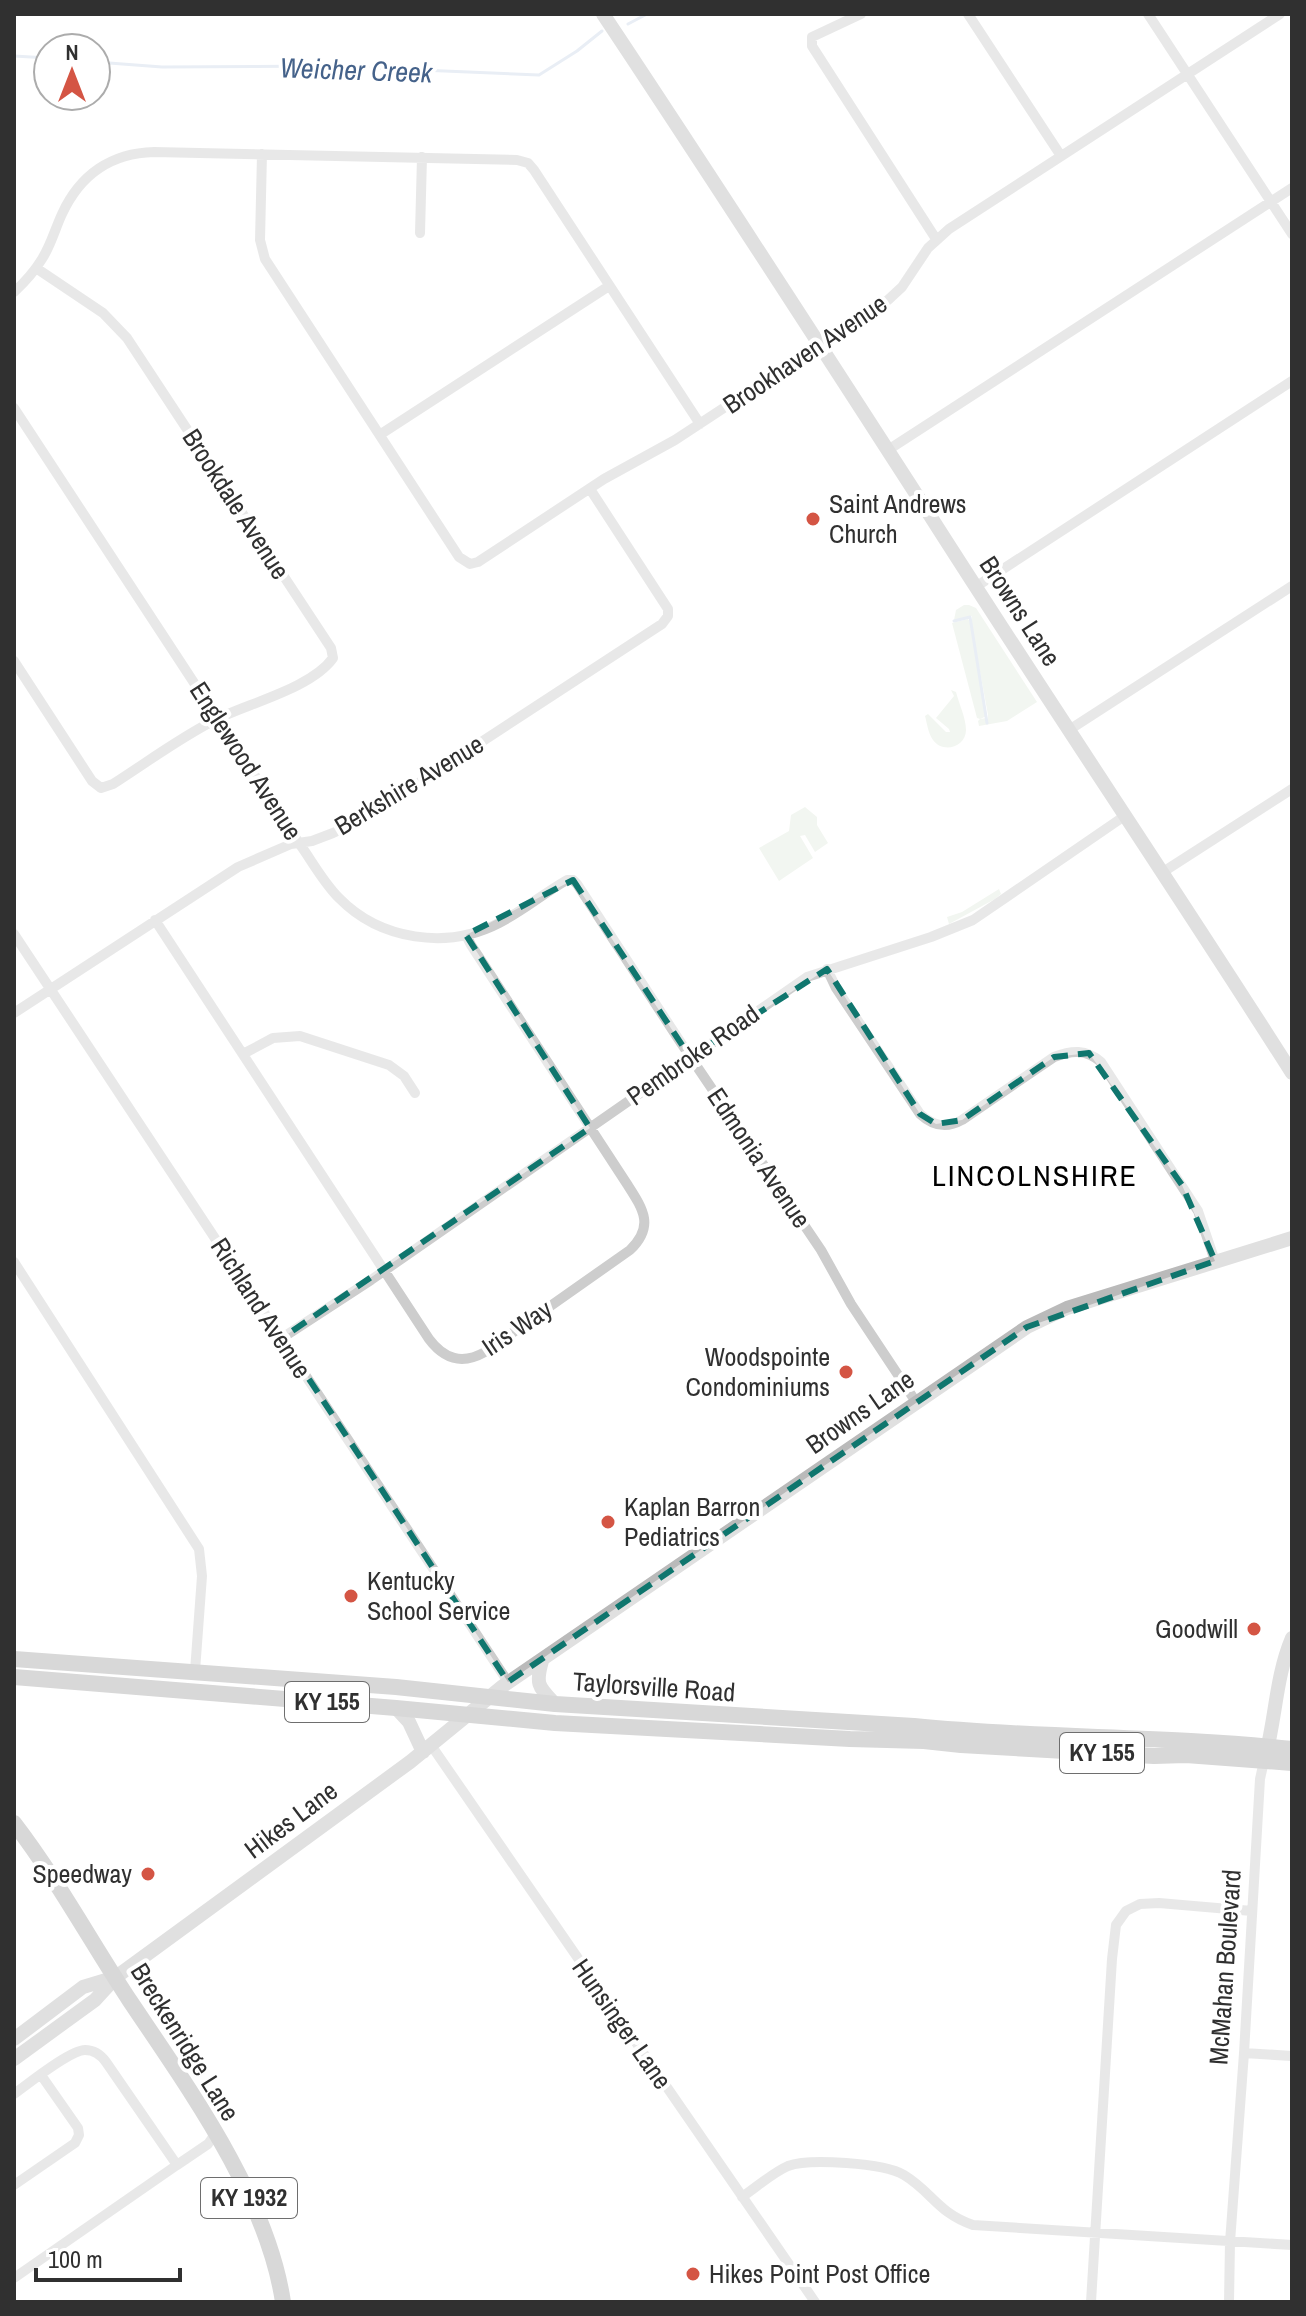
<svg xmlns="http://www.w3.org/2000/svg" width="1306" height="2316" viewBox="0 0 1306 2316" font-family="'Archivo Narrow',sans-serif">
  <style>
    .green { fill: #e3ebdf }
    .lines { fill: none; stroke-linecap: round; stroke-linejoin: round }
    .stream { stroke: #ced9e9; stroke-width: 3 }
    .street { stroke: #cdcdcd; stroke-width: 10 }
    .secondary { stroke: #bababa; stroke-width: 14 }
    .primary { stroke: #a8a8a8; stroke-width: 16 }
    .marked { fill: none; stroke: #0f766e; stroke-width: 6; stroke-dasharray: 16 10; stroke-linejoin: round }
    .poi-dot { fill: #d45544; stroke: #fff; stroke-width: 3 }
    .labels { text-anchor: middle; stroke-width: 8; stroke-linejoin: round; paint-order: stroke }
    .shield { fill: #fff; stroke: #6e6e6e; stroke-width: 2 }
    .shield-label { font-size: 24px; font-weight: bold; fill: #303030 }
    .street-label { font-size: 26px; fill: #303030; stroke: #fff }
    .poi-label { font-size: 26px; fill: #303030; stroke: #fff; text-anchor: start }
    .water-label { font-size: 28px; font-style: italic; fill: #45628a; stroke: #fff }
    .quarter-label { font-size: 30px; letter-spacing: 2px; fill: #000; stroke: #fff }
  </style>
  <rect width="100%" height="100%" fill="#fff"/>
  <path class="green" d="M964,605h5l7,3 61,94 -30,19 -28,5 -1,-5 2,-2 -3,-1 -25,-95 16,-4 2,3 17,94 -7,3 6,-1 1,6 1,-9 -16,-87v-12l-18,4 2,-10z
    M951,690l5,2c3,12 10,26 10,38 0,17 -23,24 -33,10 -5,-7 -6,-17 -8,-24l3,-2 18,18h4l-1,-3 -13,-11 18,-22z
    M805,807l12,10v8l11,18 -13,9 -10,-17 -5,1 13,22 -34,23 -20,-33 30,-17 2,-16z
    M999,889l2,5 -6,5 -46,25 -2,-7 15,-5z"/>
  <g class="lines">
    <path class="stream" d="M628,24l19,-10
      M14,56l34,2
      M96,62l66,5 163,-1 214,9 38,-24 25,-20
      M970,617l17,106
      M954,621l16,-4"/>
    <path class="street" d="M861,14l-49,23v9l124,193
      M968,14l93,142
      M1148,14l144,220
      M262,154l-2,86 5,19 194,298 11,7 8,-2 126,-83 71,-39 213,-140 14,-13 26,-39 21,-19 331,-215
      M420,233l2,-76
      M14,292c11,-10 20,-20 28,-33 9,-14 13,-30 20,-45 18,-39 49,-61 92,-62l363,8 11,3 6,7 166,254
      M14,408l285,435c13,18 24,39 40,55 41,42 108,52 160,25 24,-12 45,-30 68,-43h6l4,4 104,159 140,207 30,54 65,98
      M381,434l228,-148
      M888,450l404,-262
      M977,586l315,-205
      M14,661l78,120 9,7 12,-4c33,-21 65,-45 100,-63 32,-17 98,-32 120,-63l-2,-10 -204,-310 -24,-25 -67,-45
      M1069,730l223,-144
      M1163,872l129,-83
      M155,920l274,419c15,20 33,26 56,13l145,-102c25,-24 13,-41 -3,-66l-156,-239 -5,-10
      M14,934l494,748
      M827,969l9,19 84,126c13,12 26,15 42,6l92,-63c18,-7 32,-8 47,5l97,149 17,50
      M14,1013l224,-146 53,-23 21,-3 21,-8 32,-15 297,-194 6,-8v-7l-78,-120
      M243,1054l30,-16 27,-2 89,29 15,11 11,17
      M14,1262l185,287 3,27 -7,95
      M282,1338l89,-58 436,-303 124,-40 42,-17 153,-105
      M431,1745l384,557
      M1244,2053l48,3
      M14,2094c14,-10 56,-44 71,-44 9,0 16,5 21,12l71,103 -163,113
      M177,2165l31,-21 7,-10
      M14,2185l61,-42 4,-8 -1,-7 -37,-53
      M742,2197c15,-10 30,-24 46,-31 21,-8 96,-3 116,9 28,17 34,38 69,50l319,20
      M1091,2302l21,-343 4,-34 10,-14 14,-7 19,-1 93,8
      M1229,2302l1,-60 14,-189 16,-274 4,-18"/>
    <path class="secondary" d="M603,14c110,165 218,333 326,500 119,187 244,372 363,559
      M542,1661c-7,24 -3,26 13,43
      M396,1708l13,14 14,30
      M1266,1754c10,-39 10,-78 26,-116
      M14,2039l69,-52 33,-10
      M14,2059l81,-59 21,-23 294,-215 93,-76 524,-359 40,-19 225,-70"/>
    <path class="primary" d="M14,1659l382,28 159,17 359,22c126,13 252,9 378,23
      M14,1677l382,31 159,15 295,16 74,2 37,4 193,11 32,-1 106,8
      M14,1823c43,56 77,119 116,178 59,88 137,195 153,301"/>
  </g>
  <path d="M0 0H1306V2316H0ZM573,880l117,177 137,-88 93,145 16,10 26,-4 92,-63 35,-4 93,132 33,76 -188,66 -519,355 -226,-344 308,-210 -124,-193z" fill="#fff" fill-opacity=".55" fill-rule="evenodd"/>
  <path class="marked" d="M573,880l117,177 137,-88 93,145 16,10 26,-4 92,-63 35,-4 93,132 33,76 -188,66 -519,355 -226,-344 308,-210 -124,-193z"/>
  <g class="poi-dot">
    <circle cx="813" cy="519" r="8"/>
    <circle cx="846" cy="1372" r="8"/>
    <circle cx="608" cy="1522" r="8"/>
    <circle cx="351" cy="1596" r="8"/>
    <circle cx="1254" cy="1629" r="8"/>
    <circle cx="148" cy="1874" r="8"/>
    <circle cx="693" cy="2274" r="8"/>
  </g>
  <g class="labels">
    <g class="shield">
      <rect x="285" y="1682" width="84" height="40" rx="6"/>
      <rect x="1060" y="1733" width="84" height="40" rx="6"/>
      <rect x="201" y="2178" width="96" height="40" rx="6"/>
    </g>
    <g class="shield-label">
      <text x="327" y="1710">KY 155</text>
      <text x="1102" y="1761">KY 155</text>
      <text x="249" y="2206">KY 1932</text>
    </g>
    <g class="street-label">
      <text transform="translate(805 354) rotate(-34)" y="9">Brookhaven Avenue</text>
      <text transform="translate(236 504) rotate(57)" y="9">Brookdale Avenue</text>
      <text transform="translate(1020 611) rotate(57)" y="9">Browns Lane</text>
      <text transform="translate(246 761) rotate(57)" y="9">Englewood Avenue</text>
      <text transform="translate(409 785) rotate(-31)" y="9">Berkshire Avenue</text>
      <text transform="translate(693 1055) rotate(-35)" y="9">Pembroke Road</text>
      <text transform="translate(759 1158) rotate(56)" y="9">Edmonia Avenue</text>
      <text transform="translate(261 1308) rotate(57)" y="9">Richland Avenue</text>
      <text transform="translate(517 1328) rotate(-34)" y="9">Iris Way</text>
      <text transform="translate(860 1412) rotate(-35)" y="9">Browns Lane</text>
      <text transform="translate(654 1687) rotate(4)" y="9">Taylorsville Road</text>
      <text transform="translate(291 1820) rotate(-37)" y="9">Hikes Lane</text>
      <text transform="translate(1225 1967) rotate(-86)" y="9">McMahan Boulevard</text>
      <text transform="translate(622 2024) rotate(55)" y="9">Hunsinger Lane</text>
      <text transform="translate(185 2042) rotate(58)" y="9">Breckenridge Lane</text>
    </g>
    <g class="poi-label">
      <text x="829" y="513">Saint Andrews<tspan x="829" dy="30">Church</tspan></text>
      <text x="830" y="1366" text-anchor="end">Woodspointe<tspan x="830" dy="30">Condominiums</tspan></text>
      <text x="624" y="1516">Kaplan Barron<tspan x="624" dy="30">Pediatrics</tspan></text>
      <text x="367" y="1590">Kentucky<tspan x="367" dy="30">School Service</tspan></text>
      <text x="1238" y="1638" text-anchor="end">Goodwill</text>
      <text x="132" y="1883" text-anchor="end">Speedway</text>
      <text x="709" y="2283">Hikes Point Post Office</text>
    </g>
    <g class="water-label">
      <text transform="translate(356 70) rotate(2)" y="10">Weicher Creek</text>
    </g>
    <g class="quarter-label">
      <text x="1035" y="1186">LINCOLNSHIRE</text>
    </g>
  </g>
  <rect width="1306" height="2316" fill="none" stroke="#303030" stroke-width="32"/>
  <g transform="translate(72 72)"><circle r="38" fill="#ffffff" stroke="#acacac" stroke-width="2"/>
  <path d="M0-6L14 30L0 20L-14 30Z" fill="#d45544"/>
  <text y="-12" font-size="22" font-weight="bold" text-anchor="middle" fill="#303030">N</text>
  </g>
  <path d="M36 2268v12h144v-12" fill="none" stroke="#303030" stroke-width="4"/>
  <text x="48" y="2268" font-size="24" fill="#303030" stroke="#ffffff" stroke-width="6" paint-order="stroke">100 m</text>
</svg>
